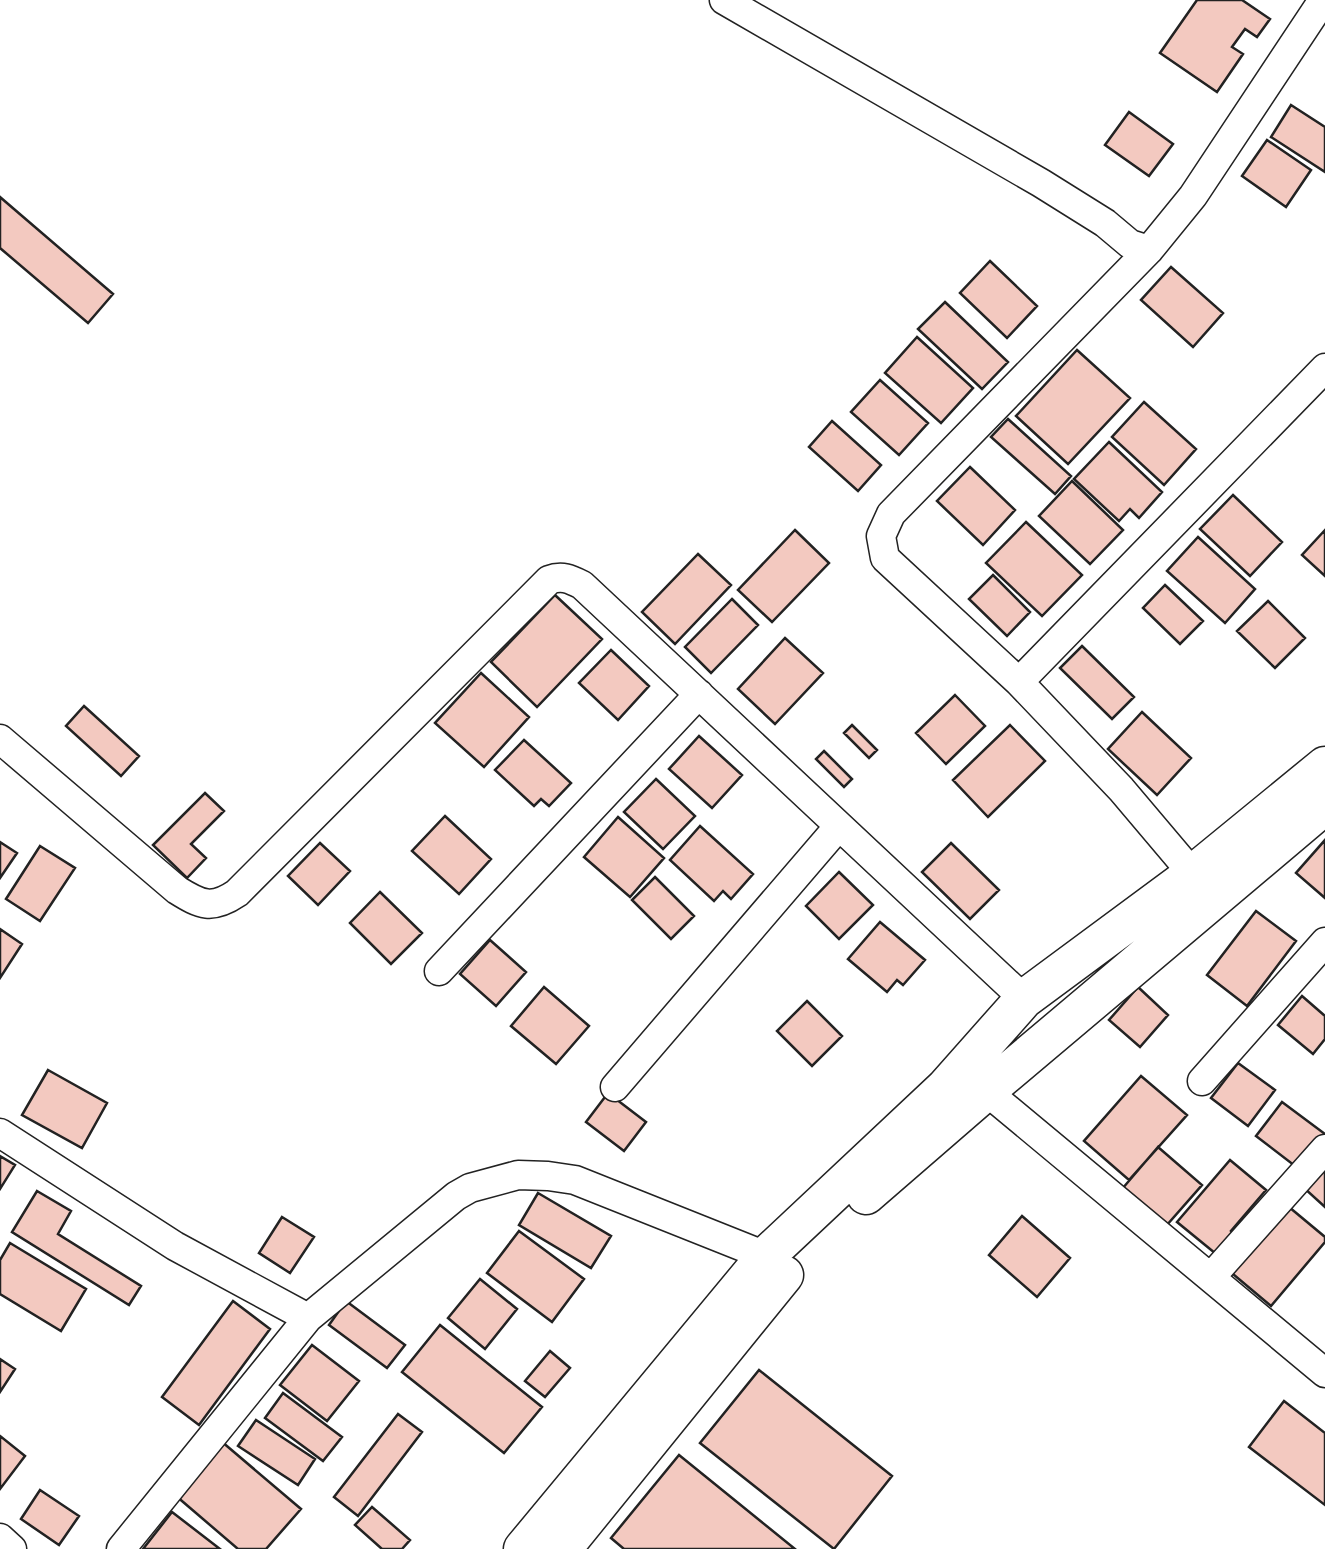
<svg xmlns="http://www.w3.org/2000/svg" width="1325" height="1549" viewBox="0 0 1325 1549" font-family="Signika,sans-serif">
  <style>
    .building { fill: #f3c9c0; stroke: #222; stroke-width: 2.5 }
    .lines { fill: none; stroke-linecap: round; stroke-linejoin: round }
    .minor-casing { stroke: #222; stroke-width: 31 }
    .secondary-casing { stroke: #222; stroke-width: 41 }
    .minor { stroke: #fff; stroke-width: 28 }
    .secondary { stroke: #fff; stroke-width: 38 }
  </style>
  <rect width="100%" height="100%" fill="#fff"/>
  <path class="building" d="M1197,0h45l28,19 -13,18 -12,-8 -13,18 11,7 -26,38 -57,-39z
    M1291,105l34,22v45l-54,-35z
    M1129,112l44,32 -24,32 -44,-31z
    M1267,140l44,30 -25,37 -44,-31z
    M0,197l113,97 -25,29 -88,-75z
    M990,261l47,45 -30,32 -47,-45z
    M1171,267l52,46 -30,34 -52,-47z
    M945,302l63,60 -26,27 -64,-60z
    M917,337l56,51 -32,35 -56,-50z
    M1077,350l53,48 -62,66 -52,-48z
    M880,380l48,43 -29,32 -48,-43z
    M1144,402l52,47 -32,36 -52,-48z
    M1008,419l63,57 -16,18 -64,-57z
    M832,421l49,44 -23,26 -49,-44z
    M1109,442l53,50 -23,26 -9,-9 -11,12 -45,-42z
    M970,467l45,43 -32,35 -46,-44z
    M1072,481l51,49 -33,34 -51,-48z
    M1233,495l49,47 -32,34 -50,-47z
    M1026,522l56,53 -40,41 -56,-53z
    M795,530l34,33 -57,59 -34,-32z
    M1325,530v46l-23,-21z
    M1198,537l57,52 -30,34 -58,-52z
    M698,554l33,31 -56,59 -33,-32z
    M993,575l37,37 -23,24 -38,-37z
    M1165,585l38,36 -23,23 -37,-36z
    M555,595l47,44 -65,68 -46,-45z
    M732,599l26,26 -47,48 -26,-26z
    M1268,601l37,37 -30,30 -38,-37z
    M785,638l38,35 -48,51 -37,-35z
    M1082,646l52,51 -22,22 -52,-51z
    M611,650l38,36 -31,34 -39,-37z
    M481,673l48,44 -45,50 -49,-44z
    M955,695l30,31 -39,38 -30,-31z
    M84,706l55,50 -18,20 -55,-50z
    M1142,712l49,46 -34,37 -49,-46z
    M852,725l25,25 -8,8 -25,-25z
    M1010,725l35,36 -57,56 -35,-37z
    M699,736l43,39 -30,33 -43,-39z
    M524,740l47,43 -22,23 -8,-7 -7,7 -39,-36z
    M824,751l28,28 -8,8 -28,-28z
    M656,779l39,37 -32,33 -39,-37z
    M205,793l19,18 -33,33 15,14 -19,20 -34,-33z
    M445,816l46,43 -32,35 -47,-43z
    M618,817l46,41 -34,39 -46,-40z
    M700,826l53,48 -22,25 -8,-8 -9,10 -44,-41z
    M1325,840v58l-29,-25z
    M0,842l17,11 -17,25z
    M320,843l30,28 -32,34 -30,-29z
    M951,843l48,47 -29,29 -48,-47z
    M40,846l35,22 -35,53 -34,-22z
    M839,872l34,33 -34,34 -33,-33z
    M655,877l39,39 -23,23 -39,-39z
    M380,892l42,41 -31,31 -41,-41z
    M1256,911l40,30 -49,65 -40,-31z
    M880,922l45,38 -22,25 -6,-5 -10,12 -39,-33z
    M0,929l22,15 -22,34z
    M490,940l36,32 -30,34 -36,-32z
    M544,987l45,39 -33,38 -45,-38z
    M1138,987l30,28 -28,32 -31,-27z
    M1302,996l23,20v23l-12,15 -35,-29z
    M807,1001l35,35 -30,30 -35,-35z
    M1238,1063l37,27 -27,36 -37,-28z
    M48,1070l59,33 -25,45 -60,-33z
    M1141,1076l46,39 -58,65 -45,-39z
    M608,1093l38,29 -22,29 -38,-29z
    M1282,1102l43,32 -26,35 -43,-33z
    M1158,1147l44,38 -36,41 -44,-37z
    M0,1156l15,9 -15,24z
    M1230,1160l36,30 -35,41 7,7 -17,20 -44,-36z
    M1325,1164v43l-21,-19z
    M37,1191l34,20 -13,23 83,52 -12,19 -117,-73z
    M538,1193l73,43 -20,32 -72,-43z
    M1283,1202l42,35v5l-54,64 -44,-37z
    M1022,1216l48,42 -33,39 -48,-42z
    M282,1217l32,20 -24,36 -31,-20z
    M519,1231l65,48 -32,43 -65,-49z
    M10,1243l76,46 -25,42 -61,-37v-34z
    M480,1279l37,30 -32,40 -37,-31z
    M233,1301l37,28 -71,96 -37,-28z
    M346,1301l59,44 -18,23 -58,-43z
    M440,1325l102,82 -38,46 -102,-81z
    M312,1345l47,36 -32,40 -47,-36z
    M550,1351l20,17 -25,29 -20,-16z
    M0,1359l15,10 -15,23z
    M759,1370l133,106 -58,73 -134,-106z
    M283,1393l59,44 -19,24 -58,-43z
    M1284,1401l41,32v72l-76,-58z
    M398,1414l24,18 -64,84 -24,-19z
    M256,1420l59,39 -17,26 -60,-39z
    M0,1436l25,20 -25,33z
    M221,1441l80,68 -35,40h-28l-63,-54z
    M679,1455l116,94h-171l-13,-11z
    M40,1490l39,26 -20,29 -38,-26z
    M372,1507l38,33 -8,9h-20l-27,-24z
    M172,1512l48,37h-77z"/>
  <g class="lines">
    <defs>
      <path id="minor" d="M724,0l317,183 64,40 25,21 19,6
        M1019,682l306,-314
        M0,739l177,151c24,15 35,20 60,3l312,-313c13,-5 21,-1 33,5l442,414
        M1203,886l-82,-97 -102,-107 -134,-124 -4,-22 10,-22 258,-264 44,-54 130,-196
        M439,971l260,-277
        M1202,1081l123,-139
        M615,1087l224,-261
        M986,1091l339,282
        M0,1133l175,113 133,72
        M1211,1277l114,-128
        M0,1538l12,11
        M121,1549l187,-231 148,-122 14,-8 48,-13 30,1 27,4 191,76"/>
      <path id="secondary" d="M866,1195l120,-104 339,-286
        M523,1549l243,-293 179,-168 79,-89 169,-125 132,-108
        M562,1549l222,-274"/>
    </defs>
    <use href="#minor" class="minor-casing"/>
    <use href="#secondary" class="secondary-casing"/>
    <use href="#minor" class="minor"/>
    <use href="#secondary" class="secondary"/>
  </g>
</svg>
